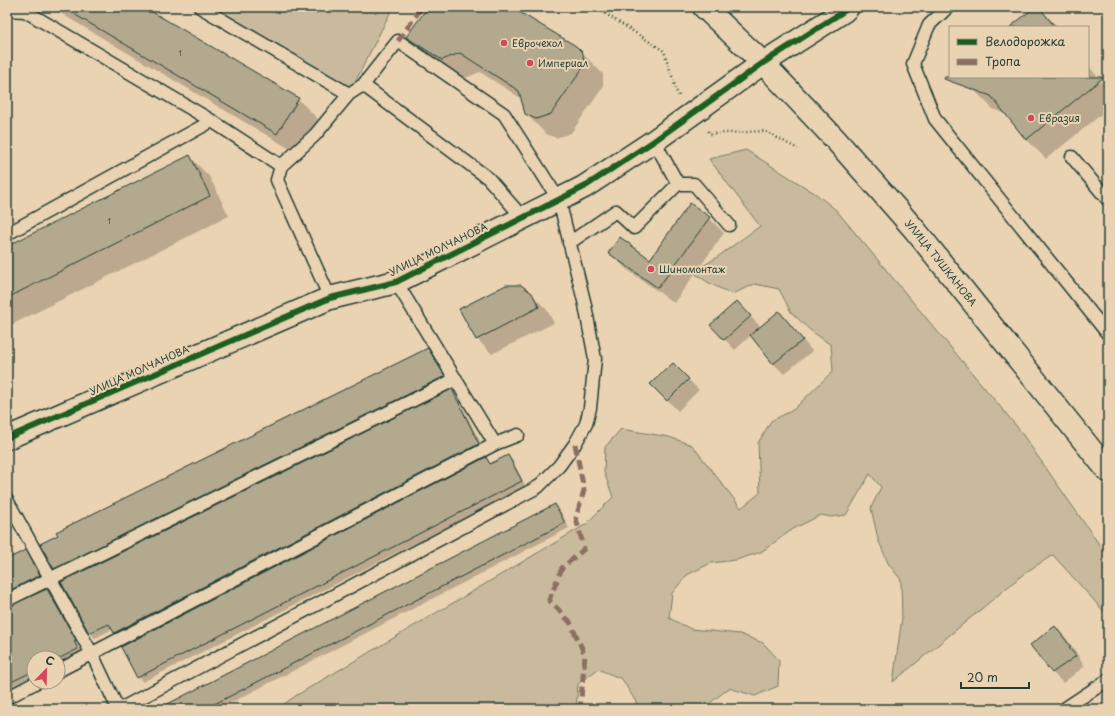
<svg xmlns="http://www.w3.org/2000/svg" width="1115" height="716" viewBox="0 0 1115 716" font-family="'Playpen Sans',sans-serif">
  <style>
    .green { fill: #c9ba9d; stroke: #747c68 }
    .shadow { fill: #0003 }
    .building { fill: #b2a98f; stroke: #1f3d34 }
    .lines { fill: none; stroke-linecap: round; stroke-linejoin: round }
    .service-casing { stroke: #1f3d34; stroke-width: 15 }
    .minor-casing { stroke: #1f3d34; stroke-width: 25 }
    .tertiary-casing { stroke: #1f3d34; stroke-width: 25 }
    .primary-casing { stroke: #1f3d34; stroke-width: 25 }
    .path { stroke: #1f3d34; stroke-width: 2.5; stroke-dasharray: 1 3; stroke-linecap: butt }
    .service { stroke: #ead3b2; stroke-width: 12 }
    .minor { stroke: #ead3b2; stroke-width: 22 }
    .tertiary { stroke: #ead3b2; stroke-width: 22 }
    .primary { stroke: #ead3b2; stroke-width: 22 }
    .quiet { stroke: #8d6e63; stroke-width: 5; stroke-dasharray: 10 5; stroke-linecap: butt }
    .cycleway-casing { stroke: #ead3b2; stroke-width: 8 }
    .cycleway { stroke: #1b5e20; stroke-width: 6 }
    .poi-dot { fill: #d1495b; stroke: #ead3b2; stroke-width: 1.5 }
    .labels { text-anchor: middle; stroke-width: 4; stroke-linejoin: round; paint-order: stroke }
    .number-label { font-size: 8px; fill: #44584b }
    .poi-label { font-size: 10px; fill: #1f3d34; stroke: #ead3b2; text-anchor: start }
    .street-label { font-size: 10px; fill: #1f3d34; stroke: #ead3b2 }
  </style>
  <rect width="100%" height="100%" fill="#ead3b2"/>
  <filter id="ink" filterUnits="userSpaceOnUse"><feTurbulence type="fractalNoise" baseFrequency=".025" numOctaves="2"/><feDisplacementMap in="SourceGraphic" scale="8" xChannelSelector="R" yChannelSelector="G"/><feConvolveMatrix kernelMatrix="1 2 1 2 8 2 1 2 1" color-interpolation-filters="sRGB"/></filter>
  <g filter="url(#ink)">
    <path class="green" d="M200,7h193l-44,87z
      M746,150l70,44 20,16 182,218 90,129v59l-55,-61 -27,17 -133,110 9,-64 -1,-38 -13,-17 -10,-24 -7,-31 10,-21 -11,-13 -24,41 -15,2 -10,-2 -28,14 -32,23 -25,8 -25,3 -24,12 -15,18 -3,25 22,11 49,5 23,9 16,17 -1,26 -23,10 -26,-8 -19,15 -3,6h-69l-2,-7 -14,-23 -24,-10 -20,15 -2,25h-299l20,-14 288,-170 28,-28 -9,-25 1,-25 16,-18 48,8 23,8 49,63 19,-15 -2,-50 13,-22 22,-11 40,-39 -2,-26 -21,-15 -19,-18 -12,-23 -24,-5 -23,10 -23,-11 -16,-11 23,-14 44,-32 -51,-67z"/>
    <path class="shadow" d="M50,7h92l156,92 20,20 -21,34z
      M429,7h80l74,47 20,20v13l-32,46 -15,5 -10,-4 -20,-20 -4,-15 -42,-27 -17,7 -36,-22 -20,-20z
      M1036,7h2l20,20h-46z
      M1088,65l20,25v19l-62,50 -20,-20 -20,-25 -13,-5 -32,-32h127z
      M189,156l20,20 20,40 -222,111v-80z
      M709,218l15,15 -50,70 -49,-35 -15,-15 40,7z
      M531,294l16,16 7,13 -62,31 -15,-15z
      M747,313l14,14 18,-14 10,10 23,28 -28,23 -10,-10 -23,-29 -16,15 -24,-25z
      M427,349l6,5 16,27 -390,192 -5,-5z
      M673,364l26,26 -21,21 -26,-27z
      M452,391l5,5 27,53 -364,189 -5,-5 -2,-4 -18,9 -5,-5 -28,-51z
      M508,456l5,5 13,26 -383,195 -5,-5 348,-219 6,7z
      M555,505l5,5 9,18 -350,181h-34z
      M26,551l5,5 13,25 -37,19v-40z
      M47,590l5,5 28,50 -1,1 4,8 -25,13v-9h-24v20l-27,14v-84z
      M1055,627l11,11 14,20h-1l6,8 -22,17 -10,-10 -21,-28z"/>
    <path class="building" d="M62,7h82l155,91 -22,36z
      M428,7h83l65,39 7,7 1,13 -33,48 -15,5 -11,-5 -6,-23 -59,-38 -18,7 -36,-23z
      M1035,7h4l16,20h-45z
      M945,77h159l-78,63 -35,-44 -47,-17z
      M190,155l20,41 -203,102v-52z
      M690,203l20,14 -52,71 -50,-35 12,-16 30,22z
      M506,285h15l11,8 7,14 -63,33 -17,-31z
      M737,301l14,15 -27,24 -14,-15z
      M779,311l24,29 -30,24 -23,-29z
      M428,348l17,28 -391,193 -14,-25 18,-9 -2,-3z
      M673,363l16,16 -22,22 -17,-17z
      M452,389l27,55 -365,189 -5,-9 -20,9 -28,-51z
      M508,455l14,26 -385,197 -16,-31 365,-190 4,7z
      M555,504l10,19 -360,186h-47z
      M26,550l14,25 -33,17v-33z
      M47,589l29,51 -2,1 4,8 -20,10v-1h-24v13l-27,13v-77z
      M1055,626l16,21 -2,1 7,8 -24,17 -22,-28z"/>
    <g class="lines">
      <defs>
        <path id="service" d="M200,7l149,87 -34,41 -34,31
          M948,7l-19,18 -16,39 22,55 173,215
          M7,10l18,1 187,110 69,45 -4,14 53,118
          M363,85l125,93 35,40
          M1072,157l36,43
          M678,184h16l35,41
          M7,234l205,-113
          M569,243l47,-32 18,17 44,-44 -24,-43
          M396,282l99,162 23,-9
          M7,500l85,154 26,55
          M7,600l449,-221
          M58,671l437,-227
          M7,698l30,-16
          M120,709l418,-222 21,-21 16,-22 11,-20 4,-16 5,-49 -10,-54 -26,-105 -55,-86 -106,-73 -35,44 -14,9
          M1064,709l44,-29"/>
        <path id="minor" d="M7,438l323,-140 66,-16 188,-95 70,-46 109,-78"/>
        <path id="tertiary" d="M763,63l81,-52 4,-4"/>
        <g id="primary">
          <path id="s1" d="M704,7l59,56 72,76 80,91 193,241"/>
        </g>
      </defs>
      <use href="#service" class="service-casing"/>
      <use href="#minor" class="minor-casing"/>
      <use href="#tertiary" class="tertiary-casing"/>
      <use href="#primary" class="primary-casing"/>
      <path class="path" d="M595,7l69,44 13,41 2,4
        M708,131l2,3 55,-3 33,18"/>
      <use href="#service" class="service"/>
      <use href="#minor" class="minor"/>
      <use href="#tertiary" class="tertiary"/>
      <use href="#primary" class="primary"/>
      <path class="quiet" d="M398,41l24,-34
        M575,444l9,46 -8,28 8,31 -22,19 -13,32 21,22 15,33 -5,54"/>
      <defs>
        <path id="cycleway" d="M7,438l323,-140 66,-16 188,-95 70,-46 109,-78 81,-52 4,-4"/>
      </defs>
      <use href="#cycleway" class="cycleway-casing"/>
      <use href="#cycleway" class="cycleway"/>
    </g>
  </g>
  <g class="poi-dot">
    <circle cx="504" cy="43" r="4"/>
    <circle cx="530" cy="63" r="4"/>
    <circle cx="1031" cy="118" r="4"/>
    <circle cx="651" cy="269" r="4"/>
  </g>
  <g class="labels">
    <g class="number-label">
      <text x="180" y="56">1</text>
      <text x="109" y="224">1</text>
    </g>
    <g class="poi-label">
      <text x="512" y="47">Еврочехол</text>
      <text x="538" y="67">Империал</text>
      <text x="1039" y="122">Евразия</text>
      <text x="659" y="273">Шиномонтаж</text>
    </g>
    <g class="street-label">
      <text transform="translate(438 249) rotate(-26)" y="4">УЛИЦА МОЛЧАНОВА</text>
      <text dy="4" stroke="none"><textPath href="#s1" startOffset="349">УЛИЦА ТУШКАНОВА</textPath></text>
      <text transform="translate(139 370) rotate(-24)" y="4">УЛИЦА МОЛЧАНОВА</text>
    </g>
  </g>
  <rect width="1115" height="716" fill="none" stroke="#ead3b2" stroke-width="24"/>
  <rect x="12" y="12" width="1091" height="692" fill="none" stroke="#1f3d34" stroke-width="1.5" filter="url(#ink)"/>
  <rect x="949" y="26" width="140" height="52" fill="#ead3b2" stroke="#999780"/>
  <rect x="957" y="39" width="20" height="6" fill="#1b5e20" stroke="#999780"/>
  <text x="985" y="46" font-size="12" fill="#1f3d34">Велодорожка</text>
  <rect x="957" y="59" width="20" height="6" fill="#8d6e63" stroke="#999780"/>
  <text x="985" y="66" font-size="12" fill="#1f3d34">Тропа</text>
  <g transform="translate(46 670) rotate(23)"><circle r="19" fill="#ead3b2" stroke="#999780"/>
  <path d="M0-3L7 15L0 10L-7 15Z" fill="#d1495b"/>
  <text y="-6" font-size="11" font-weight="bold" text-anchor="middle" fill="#1f3d34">С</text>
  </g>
  <path d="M961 682v6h68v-6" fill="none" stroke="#1f3d34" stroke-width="2"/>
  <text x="967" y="682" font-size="12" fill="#1f3d34" stroke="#ead3b2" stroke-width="3" paint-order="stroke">20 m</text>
</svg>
